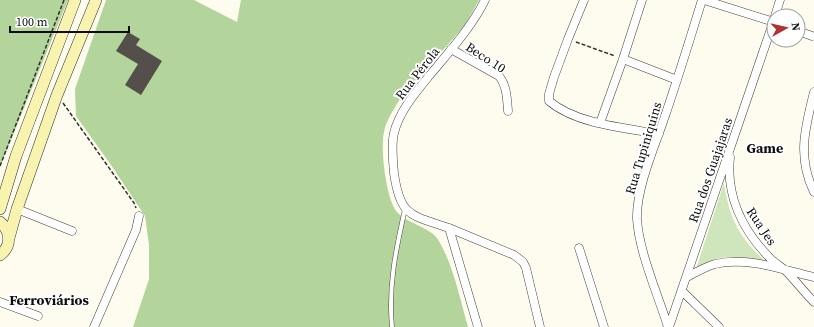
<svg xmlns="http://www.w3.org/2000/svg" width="814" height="327" viewBox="0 0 814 327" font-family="'Source Serif 4',serif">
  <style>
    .green { fill: #cfe5bb }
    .forest { fill: #b3d59c }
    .building { fill: #554f4b }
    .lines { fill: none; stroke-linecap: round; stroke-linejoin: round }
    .service-casing { stroke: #404040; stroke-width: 5 }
    .minor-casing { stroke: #404040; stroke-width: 9 }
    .secondary-casing { stroke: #2f2f2f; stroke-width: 12 }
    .path { stroke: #2f2f2f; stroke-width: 1.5; stroke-dasharray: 4 2; stroke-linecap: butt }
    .service { stroke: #fff; stroke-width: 4 }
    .minor { stroke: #fff; stroke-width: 8 }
    .secondary { stroke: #f8f3af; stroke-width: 11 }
    .labels { text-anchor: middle; stroke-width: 4; stroke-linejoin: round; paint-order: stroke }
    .street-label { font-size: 13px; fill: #0d0d0d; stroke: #fff }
    .neighbourhood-label { font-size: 14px; font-weight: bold; fill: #0d0d0d; stroke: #fff }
  </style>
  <rect width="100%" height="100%" fill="#fefbef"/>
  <path class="green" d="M724,183c3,21 9,42 22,58 7,9 16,17 24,25 -28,-9 -48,-15 -74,3z"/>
  <path class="forest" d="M0,0h68l-68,167z
    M106,0h88l43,22 4,-22h238l-14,25 -65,74c-6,10 -14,21 -16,33 -4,16 2,67 13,80 8,10 33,16 40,26 16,25 23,61 31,89h-335l16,-48v-34l-4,-29 -34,-51 -35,-49 -1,-27z"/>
  <path class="building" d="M128,32l12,7 -4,6 26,16 -21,34 -16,-10 13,-21 -22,-13z"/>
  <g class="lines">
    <defs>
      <path id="service" d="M392,327c-4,-41 4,-78 13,-118"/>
      <path id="minor" d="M584,0l-16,39 -14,38 -5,17v7c27,23 76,27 110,33
        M704,0l70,22
        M775,16l5,-16
        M798,31l14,5
        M451,49l48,27c8,10 8,23 9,35
        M623,59l54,21
        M814,92c-9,36 -17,65 0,100
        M600,123l23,-64 19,-59
        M730,157c-4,38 12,72 38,99 5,6 12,10 17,14 10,10 19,22 29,32
        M17,209l55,22
        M449,228l65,27 9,7 3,6 14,59
        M579,248l25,79
        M687,277c9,-5 18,-10 28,-13 32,-8 68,6 99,13
        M682,291l37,36
        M0,302l38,14
        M94,327l42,-97 3,-14
        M478,327l-29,-99c-38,-13 -49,-11 -55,-55 -1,-13 -3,-27 0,-40 5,-21 21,-40 35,-57 20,-24 42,-48 56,-76
        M668,327c-10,-32 -29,-75 -31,-108 -1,-31 18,-73 28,-103 13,-38 25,-77 37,-116
        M669,327l105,-307"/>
      <path id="secondary" d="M0,209l16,-53 59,-156
        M0,222c11,9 12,24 0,33
        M9,238l8,-29 40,-114 39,-95"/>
    </defs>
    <use href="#service" class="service-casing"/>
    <use href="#minor" class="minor-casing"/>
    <use href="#secondary" class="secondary-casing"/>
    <path class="path" d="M576,42l39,14
      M63,103l71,100 2,5
      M0,166l64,-166"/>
    <use href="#service" class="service"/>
    <use href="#minor" class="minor"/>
    <use href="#secondary" class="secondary"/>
  </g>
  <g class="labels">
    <g class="street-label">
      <text transform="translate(486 57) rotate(33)" y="5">Beco 10</text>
      <text transform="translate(417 73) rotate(-52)" y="5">Rua Pérola</text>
      <text transform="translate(643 148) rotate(-73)" y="5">Rua Tupiniquins</text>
      <text transform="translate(710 170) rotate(-71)" y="5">Rua dos Guajajaras</text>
      <text transform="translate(762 226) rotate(56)" y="5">Rua Jes</text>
    </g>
    <g class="neighbourhood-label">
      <text x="765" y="153">Game</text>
      <text x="49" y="305">Ferroviários</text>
    </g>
  </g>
  <g transform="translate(786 28) rotate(82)"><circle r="19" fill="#ffffff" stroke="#9e9e9e"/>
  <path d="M0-3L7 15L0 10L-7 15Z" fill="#b23132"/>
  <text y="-6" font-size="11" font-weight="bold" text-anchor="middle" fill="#0d0d0d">N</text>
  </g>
  <path d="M10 26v6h119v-6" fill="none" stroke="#0d0d0d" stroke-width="2"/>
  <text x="16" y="26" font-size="12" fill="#0d0d0d" stroke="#ffffff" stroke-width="3" paint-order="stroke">100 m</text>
</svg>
